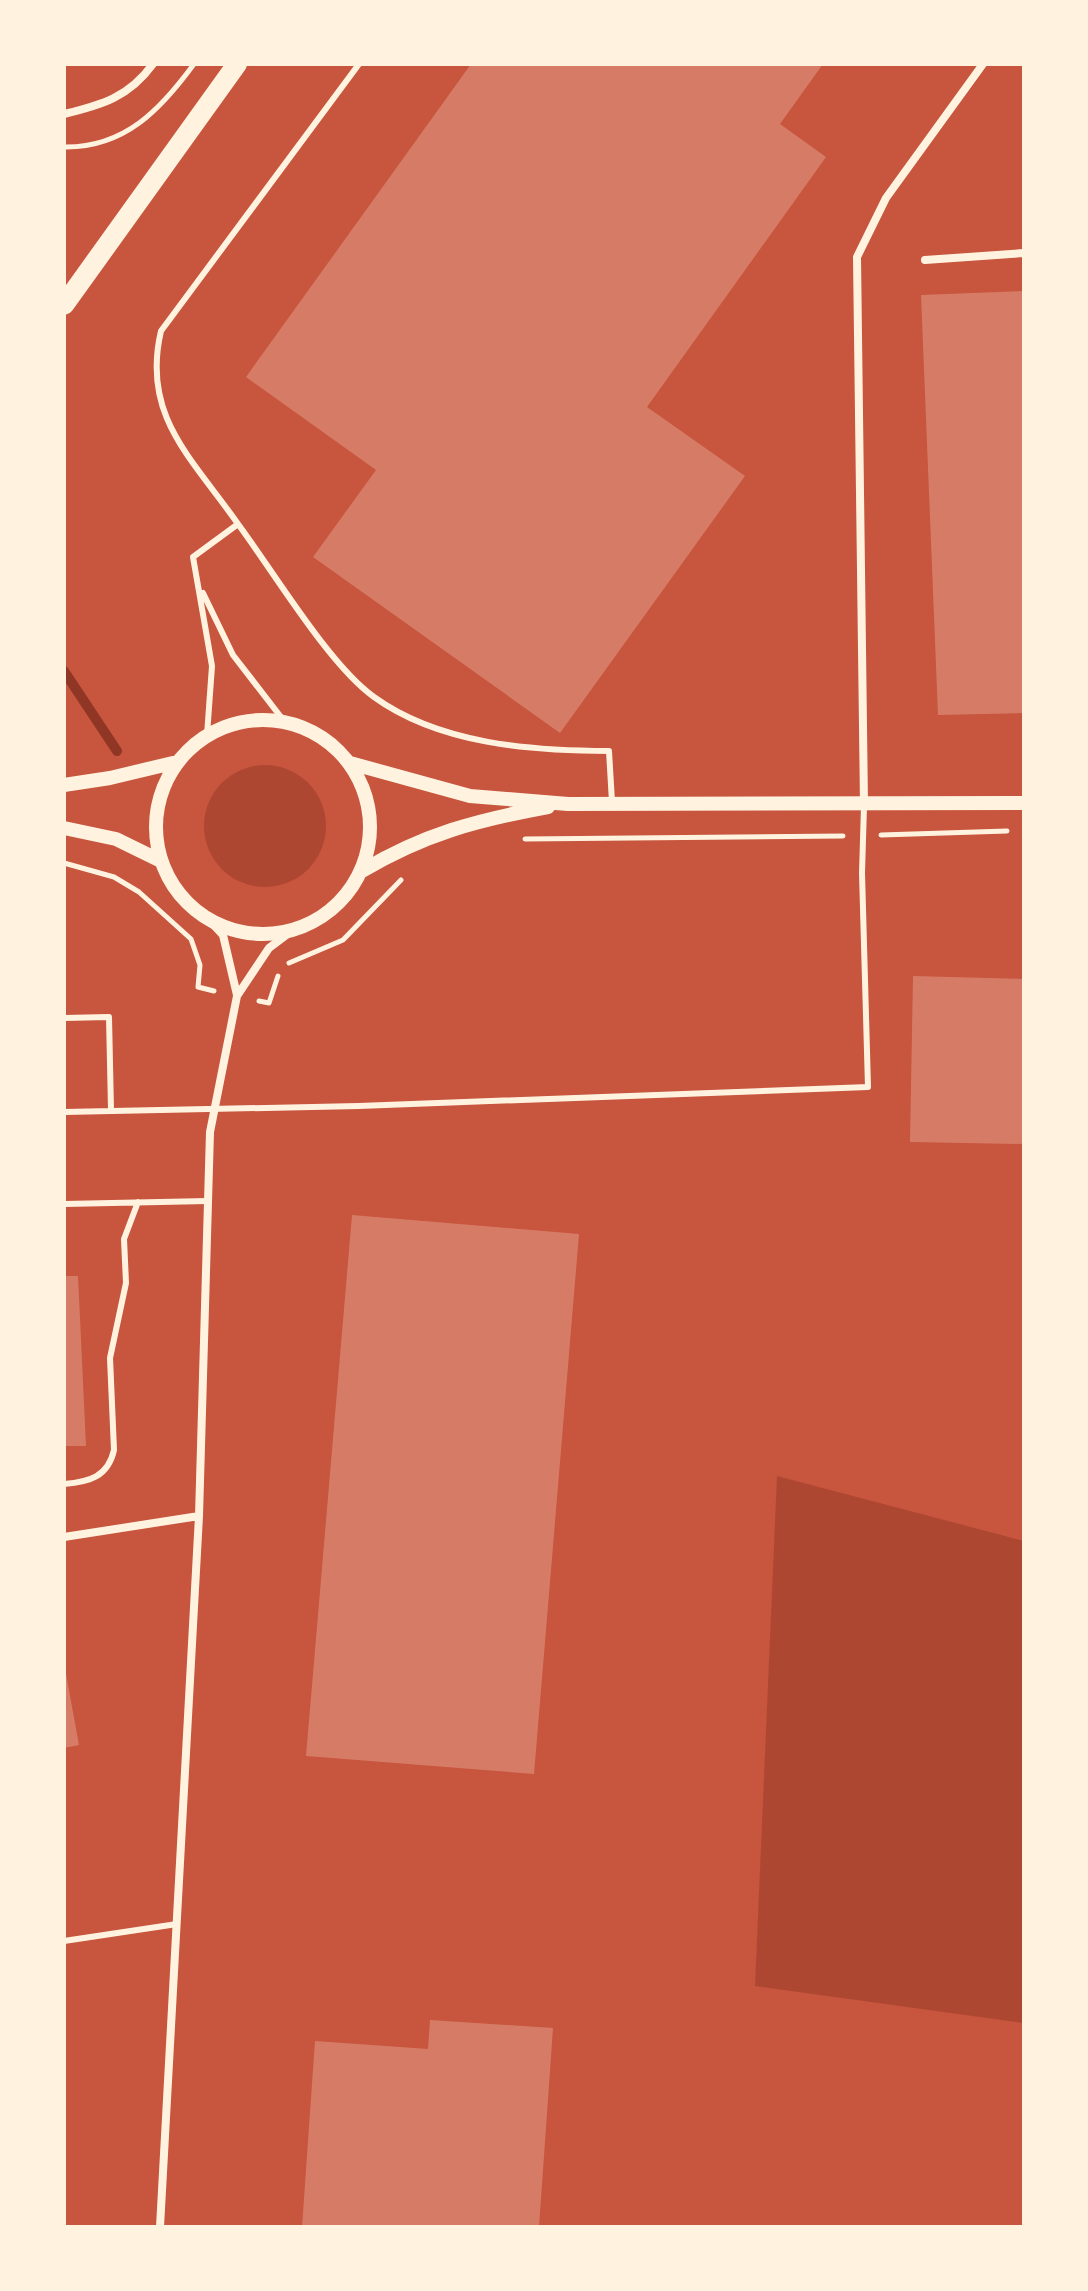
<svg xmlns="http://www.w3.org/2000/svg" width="1088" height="2291" viewBox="0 0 1088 2291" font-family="'Varela Round',sans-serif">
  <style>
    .green { fill: #ae4732 }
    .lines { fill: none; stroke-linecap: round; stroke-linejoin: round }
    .stream { stroke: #8f3625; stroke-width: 10 }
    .building { fill: #d67c66 }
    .path { stroke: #fff3e0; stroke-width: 5 }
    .service { stroke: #fff3e0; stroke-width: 6 }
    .minor { stroke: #fff3e0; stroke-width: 8 }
    .tertiary { stroke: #fff3e0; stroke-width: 14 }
    .primary { stroke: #fff3e0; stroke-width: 20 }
  </style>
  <rect width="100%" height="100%" fill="#c8553d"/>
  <path class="green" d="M204 826a61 61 0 1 1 122 0a61 61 0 1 1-122 0Z
    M777,1476l247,65v482l-269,-37z"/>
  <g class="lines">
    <path class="stream" d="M64,671l53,80"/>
  </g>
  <path class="building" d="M471,64h352l-43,60 46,33 -179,250 98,69 -185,257 -247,-176 63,-87 -130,-93z
    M1024,291v422l-86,2 -17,-420z
    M913,976l111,3v165l-114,-2z
    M352,1215l227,19 -45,540 -228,-18z
    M64,1276h14l8,170h-22z
    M64,1663l15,82 -15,3z
    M430,2020l123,8 -14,199h-237l13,-186 113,8z"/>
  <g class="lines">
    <path class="path" d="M64,147c61,1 97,-38 130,-83
      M881,835l126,-4
      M525,839l318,-3
      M64,863l50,14 25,15 52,47 9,26 -2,22 16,4
      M289,963l54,-23 58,-60
      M259,1001l10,2 9,-27"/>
    <path class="service" d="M238,524c35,47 91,141 136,173 65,47 157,54 235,54l3,51
      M203,593l30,62 51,66
      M207,735l5,-69 -19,-109 45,-33c-46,-66 -97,-108 -77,-193l198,-267
      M64,1018l45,-1 2,93
      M64,1112l295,-6 509,-19 -6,-214 2,-67
      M64,1204l144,-3
      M64,1484c25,-2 44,-7 50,-34l-4,-92 16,-75 -2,-44 14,-37
      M64,1941l113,-17"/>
    <path class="minor" d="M64,114c38,-9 65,-17 89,-50
      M925,260l99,-7
      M864,805l-7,-548 29,-59 97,-134
      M208,919l15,16 14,60
      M64,1537l135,-21
      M160,2227l39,-711 11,-384 27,-136 32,-48 24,-18"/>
    <path class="tertiary" d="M156 827a107 107 0 1 1 214 0a107 107 0 1 1-214 0Z
      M350,763l120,33 98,8 456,-1
      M64,785l46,-7 67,-16
      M64,828l52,11 45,22
      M362,871c62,-37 115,-51 186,-64"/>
    <path class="primary" d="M64,305l173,-241"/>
  </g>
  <rect width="1088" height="2291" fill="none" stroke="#fff3e0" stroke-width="132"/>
</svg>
